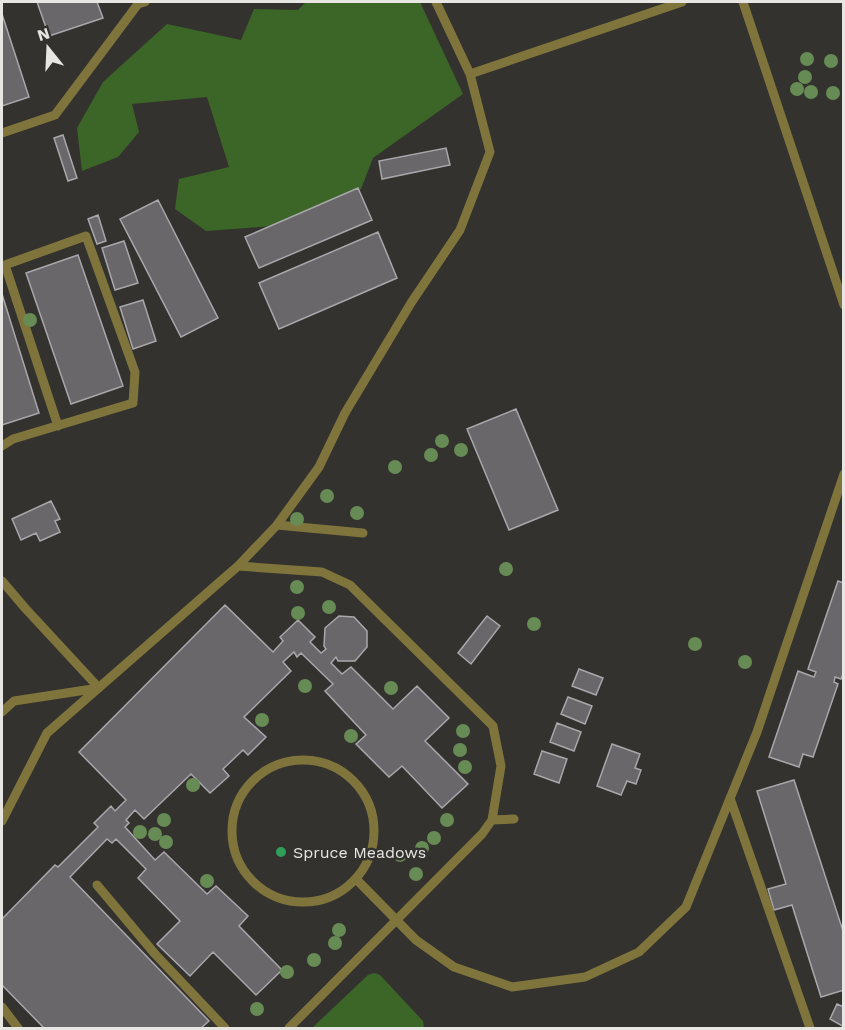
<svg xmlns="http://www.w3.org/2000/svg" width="845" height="1030" viewBox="0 0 845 1030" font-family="'Work Sans',sans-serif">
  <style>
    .green { fill: #3b6627 }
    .building { fill: #6a676b; stroke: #aaa7ac; stroke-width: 1.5 }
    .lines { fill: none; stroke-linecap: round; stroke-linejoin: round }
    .lane { stroke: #7f743b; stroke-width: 9 }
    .tree { fill: #678b54 }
    .leisure-dot { fill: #2e9e5b; stroke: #34322e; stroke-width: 2 }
    .labels { text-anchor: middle; stroke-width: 5; stroke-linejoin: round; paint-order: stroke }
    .poi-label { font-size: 16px; fill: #e7e6e3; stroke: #34322e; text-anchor: start }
  </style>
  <rect width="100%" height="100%" fill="#34322e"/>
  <path class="green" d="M306,2h114l43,92 -90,64 -12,31 -88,37 -67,5 -31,-22 4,-30 50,-12 -22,-70 -75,7 7,28 -21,25 -36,14 -5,-43 26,-46 64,-58 74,16 13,-31 44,1z
    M374,973l6,2 43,46 1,7h-112l56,-53z"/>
  <path class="building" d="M37,2h60l6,16 -54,18z
    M2,14l27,83 -27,9z
    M63,135l14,43 -9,3 -14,-43z
    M446,148l4,17 -68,14 -3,-18z
    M358,188l14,32 -113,48 -14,-31z
    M158,200l60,118 -37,19 -61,-118z
    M98,215l8,26 -9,3 -9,-25z
    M378,232l19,46 -118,51 -20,-46z
    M124,241l14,42 -23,7 -13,-42z
    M78,255l45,131 -52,18 -45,-131z
    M2,294l37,119 -37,12z
    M143,300l13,41 -23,8 -13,-42z
    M516,409l42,101 -49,20 -42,-101z
    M51,501l9,18 -5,2 5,11 -20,9 -4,-8 -15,7 -9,-21z
    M838,581l6,2v88l-3,8 -6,-2 -1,5 4,2 -25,73 -10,-3 -4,13 -30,-10 29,-86 16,6 2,-5 -8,-3z
    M225,605l48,47 10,-11 -3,-4 18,-17 17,17 -5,5 11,11 5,-4 -2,-3 1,-18 14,-12 15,1 13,14v16l-12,14h-17l-2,-4 -5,6 11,11 9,-7 42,42 24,-23 32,32 -24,23 43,43 -26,24 -40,-42 -13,11 -33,-33 10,-9 -41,-44 8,-7 -32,-31 -4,4 -3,-5 -11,10 8,9 -47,46 22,20 -18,18 -5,-5 -20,19 6,7 -19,17 -19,-19 -47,45 -9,-9 -9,10 3,3 -4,4 30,33 9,-8 43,42 9,-8 32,30 -9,10 43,44 -26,25 -43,-43 -23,24 -33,-32 23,-23 -42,-43 8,-9 -30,-30 -4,4 -5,-4 -37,38 139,144 -8,7h-157l-42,-43v-66l53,-54 3,2 40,-40 -4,-4 17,-17 4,5 11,-11 -47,-48z
    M487,616l13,10 -29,38 -13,-11z
    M579,669l24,9 -7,17 -24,-9z
    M568,697l24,9 -7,18 -24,-10z
    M557,723l24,9 -7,19 -24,-9z
    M612,744l28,10 -5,14 6,2 -5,14 -9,-3 -6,14 -24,-9z
    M542,751l25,8 -8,24 -25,-9z
    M794,780l50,154v56l-23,7 -29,-92 -18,5 -6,-21 18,-5 -29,-93z
    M837,1004l7,3v20l-14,-8z"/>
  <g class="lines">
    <path class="lane" d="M743,2l101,303
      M470,74l212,-72
      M2,133l53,-18 83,-111 7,-2
      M5,265l53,161
      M2,266l84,-30 49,136 -2,31 -120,36 -11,7
      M277,525l86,8
      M238,566l39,-41 42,-58 26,-54 66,-110 49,-73 30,-78 -20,-78 -34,-72
      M2,581l23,27 74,80 -85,13 -12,11
      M232 831a71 71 0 1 1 142 0a71 71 0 1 1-142 0Z
      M730,798l80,230
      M492,820l22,-1
      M2,821l45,-88 191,-167 84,6 28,13 143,141 8,40 -9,54 -10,14 -193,194
      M356,879l60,61 38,27 58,20 73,-10 54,-25 47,-45 71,-175 87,-258
      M97,885l58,69 70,74
      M2,1007l16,21"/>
  </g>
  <g class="tree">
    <circle cx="807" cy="59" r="7"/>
    <circle cx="831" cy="61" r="7"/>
    <circle cx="805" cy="77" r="7"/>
    <circle cx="797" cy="89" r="7"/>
    <circle cx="811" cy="92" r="7"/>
    <circle cx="833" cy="93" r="7"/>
    <circle cx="30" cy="320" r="7"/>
    <circle cx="442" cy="441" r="7"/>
    <circle cx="461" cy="450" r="7"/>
    <circle cx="431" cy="455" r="7"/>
    <circle cx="395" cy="467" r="7"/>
    <circle cx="327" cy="496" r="7"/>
    <circle cx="357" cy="513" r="7"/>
    <circle cx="297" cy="519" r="7"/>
    <circle cx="506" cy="569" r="7"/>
    <circle cx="297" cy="587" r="7"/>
    <circle cx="329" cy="607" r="7"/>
    <circle cx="298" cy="613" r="7"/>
    <circle cx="534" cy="624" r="7"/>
    <circle cx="695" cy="644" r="7"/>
    <circle cx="745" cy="662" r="7"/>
    <circle cx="305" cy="686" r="7"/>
    <circle cx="391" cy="688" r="7"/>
    <circle cx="262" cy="720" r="7"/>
    <circle cx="463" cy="731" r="7"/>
    <circle cx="351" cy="736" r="7"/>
    <circle cx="460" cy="750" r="7"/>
    <circle cx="465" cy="767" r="7"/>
    <circle cx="193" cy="785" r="7"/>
    <circle cx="164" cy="820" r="7"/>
    <circle cx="447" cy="820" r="7"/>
    <circle cx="140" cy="832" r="7"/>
    <circle cx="155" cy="834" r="7"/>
    <circle cx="434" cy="838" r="7"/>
    <circle cx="166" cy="842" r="7"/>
    <circle cx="422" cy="848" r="7"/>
    <circle cx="400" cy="855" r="7"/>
    <circle cx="416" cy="874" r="7"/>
    <circle cx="207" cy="881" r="7"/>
    <circle cx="339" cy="930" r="7"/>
    <circle cx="335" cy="943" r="7"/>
    <circle cx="314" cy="960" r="7"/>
    <circle cx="287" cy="972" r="7"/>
    <circle cx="257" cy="1009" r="7"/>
  </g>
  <circle class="leisure-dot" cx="281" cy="852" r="6"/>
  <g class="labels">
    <g class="poi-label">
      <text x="293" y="858">Spruce Meadows</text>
    </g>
  </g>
  <rect width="845" height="1030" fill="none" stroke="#e7e6e3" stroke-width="6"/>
  <g transform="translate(48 48) rotate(342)" stroke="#34322e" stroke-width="4.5" paint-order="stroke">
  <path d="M0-4.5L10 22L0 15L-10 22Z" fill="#e7e6e3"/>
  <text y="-9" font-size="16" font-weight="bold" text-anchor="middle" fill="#e7e6e3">N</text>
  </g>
</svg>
